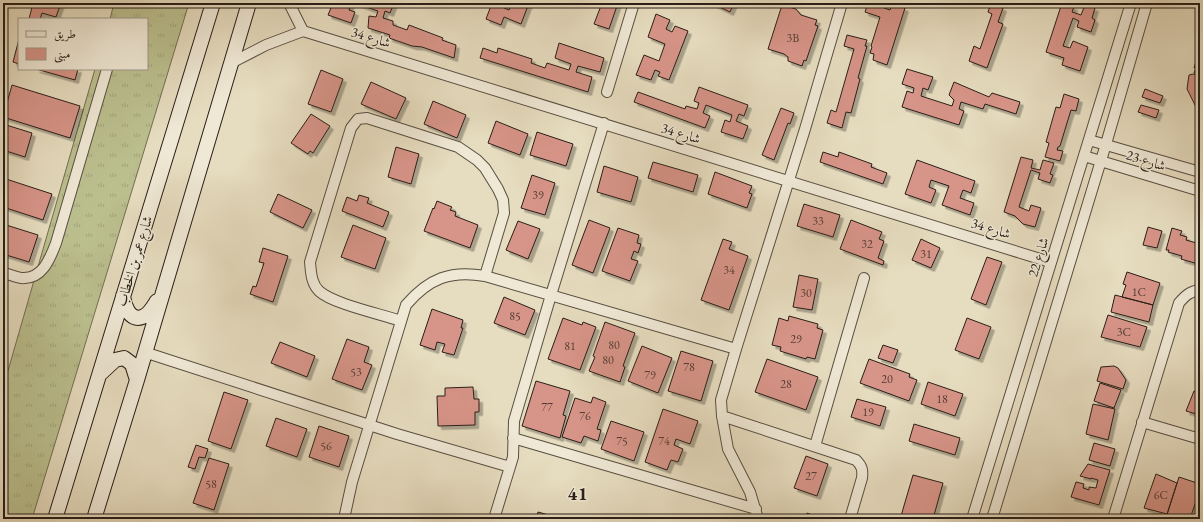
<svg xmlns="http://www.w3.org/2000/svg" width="1203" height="522" viewBox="0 0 1203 522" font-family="'EB Garamond',Amiri,serif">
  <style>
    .grass { fill: url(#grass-tufts); stroke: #726e52 }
    .building { fill: #d79488; stroke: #291e17; filter: url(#shadow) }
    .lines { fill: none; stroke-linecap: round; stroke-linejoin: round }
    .street-casing { stroke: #584e41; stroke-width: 12 }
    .secondary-casing { stroke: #291e17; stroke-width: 16 }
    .street { stroke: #efe8d5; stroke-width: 10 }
    .secondary { stroke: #efe8d5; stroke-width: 14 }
    .labels { text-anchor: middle; stroke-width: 3; stroke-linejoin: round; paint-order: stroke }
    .number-label { font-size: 12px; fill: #543c33 }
    .street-label { font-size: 14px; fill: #291e17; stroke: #efe8d5 }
    .district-label { font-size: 18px; font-weight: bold; letter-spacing: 1px; fill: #291e17; stroke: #efe8d5 }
  </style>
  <defs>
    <pattern id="grass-tufts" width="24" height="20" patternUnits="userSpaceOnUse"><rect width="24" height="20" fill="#bbbf8e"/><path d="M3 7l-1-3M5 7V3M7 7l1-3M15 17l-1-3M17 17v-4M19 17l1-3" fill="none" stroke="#a1a47a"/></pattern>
    <filter id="shadow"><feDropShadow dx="3.5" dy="3.5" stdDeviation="0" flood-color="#0004"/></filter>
  </defs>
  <rect width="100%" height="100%" fill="#e6dcbf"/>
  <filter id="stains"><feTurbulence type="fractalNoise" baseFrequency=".005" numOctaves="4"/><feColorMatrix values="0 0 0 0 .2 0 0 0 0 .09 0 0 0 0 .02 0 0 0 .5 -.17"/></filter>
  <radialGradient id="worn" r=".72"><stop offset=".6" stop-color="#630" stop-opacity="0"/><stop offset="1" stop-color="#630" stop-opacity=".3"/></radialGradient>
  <path class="grass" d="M114,3h75l-157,516h-29v-131l92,-319h52v-50h-37z"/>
  <path class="building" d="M33,3h28l-5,14 -14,-4 -2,6h-11z
    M333,3l10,2v-2h8l-2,7 6,2 -4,11 -23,-8z
    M355,3h39l-4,10 -5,-2 -2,7 10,3v4l14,5 2,-5 34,13 -1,2 14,5 -2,13 -32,-11 -10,-1 -23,-8 1,-3 -22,-7 1,-12 7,1 2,-6z
    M492,3h14l-2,5 5,2 3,-7h17l-8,21 -17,-7 -3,8 -15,-6z
    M602,3h16l-9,26 -15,-5z
    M711,3h23l-4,9z
    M868,3h18l-2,5 6,2 2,-6 13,4 -18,57 -14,-5 1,-6 -4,-1 2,-6 -1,-1 9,-29 -15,-5z
    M991,3l12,5 -5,14 5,2 -16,44 -18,-7 5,-15 6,3 12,-35 -4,-2z
    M1062,3l12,4 -2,5 9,3 4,-10 10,3 -3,10 3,2 -4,12 -14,-5 2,-6 -6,-3 -10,28 7,2 3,-7 15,6 -8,24 -18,-6 2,-7 -18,-6z
    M782,5l14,4 5,6 16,5 -2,5 3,1 -12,35 -2,-1 -2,6 -14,-5v-4l-4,-3 -16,-5z
    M656,14l14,6 -4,9 6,3 3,-6 13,5 -19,49 -11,-4 2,-4 -5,-2 -4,10 -15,-5 8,-20 15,6 6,-17 -17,-7z
    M847,35l20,5 -2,6h2l-9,32 2,1 -9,34 -5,-1 -4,16 -15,-5 4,-13 5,2 18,-63 -10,-3z
    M19,39v25l-6,-2z
    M559,43l45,15 -4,14 -22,-6 -2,6 16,5 -4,15 -108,-34 3,-10 14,5 1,-5 34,11 -1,4 14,5 2,-5 22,7 2,-6 -16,-6z
    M1200,47v28l-6,-2 2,-5h-2z
    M36,69h42l-3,11z
    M907,69l26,8 -5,13 -5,-2 -2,8 31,10 2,-6 -5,-5 5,-13 35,15 3,-4 28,9 -4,12 -31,-10 -2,5 -22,-7 -2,7 5,2 -5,14 -57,-18 5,-16 6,2 1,-5 -12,-4z
    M321,70l22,9 -12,33 -23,-8z
    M1193,74l7,2v39l-13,-26 2,-14z
    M371,82l35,16 -10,21 -35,-15z
    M12,85l68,21 -10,32 -67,-21z
    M699,87l49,18 -4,11 -5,-2 -3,7 12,5 -5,13 -22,-7 4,-12 5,2 2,-7 -26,-10 -3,8 7,3 -5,12 -71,-26 4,-10 47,17 1,-3 11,3 2,-6 -5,-2z
    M1145,89l18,7 -3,7 -18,-6z
    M1064,94l15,5 -3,12 -5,-1 -11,36 -2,1 -1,3 6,1 -3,10 -15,-4 4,-14 -3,-1 10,-35 4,1z
    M433,101l33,14 -9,23 -33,-14z
    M1141,105l18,5 -3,8 -18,-6z
    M781,108l13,5 -4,11 -2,-1 -14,37 -12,-5z
    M311,114l19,12 -17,27 -3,-2 -2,3 -17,-11z
    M496,121l32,13 -8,21 -32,-12z
    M3,124l29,9 -7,24 -22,-7z
    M537,132l36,12 -7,22 -36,-11z
    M396,147l23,7 -8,30 -23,-7z
    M823,152l15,5 1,-5 33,12 -1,3 16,6 -4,11 -63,-22z
    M1021,157l12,3 -2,8 9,2 3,-10 11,3 -4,11 3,1 -3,8 -12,-4 2,-6 -9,-3 -12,37 10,4 2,-6 10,3 -6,19 -12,-3 -8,-8 -11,-4z
    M917,160l58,21 -4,12 -8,-3 -3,8 14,5 -4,12 -28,-10 7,-19 -18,-6 -2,7 7,3 -5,13 -26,-9z
    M653,162l45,13 -5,17 -45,-14z
    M604,166l34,11 -7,25 -34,-10z
    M715,172l37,14 -3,7 3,1 -5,14 -39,-14z
    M532,175l23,8 -10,32 -24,-7z
    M3,178l49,16 -9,26 -40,-13z
    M278,194l34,16 -9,18 -33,-16z
    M359,195l10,3 -2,5 22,9 -6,15 -41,-16 5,-14 10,4z
    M437,201l15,6 -2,3 6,2 -1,4 23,9 -8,23 -46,-17 9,-23 1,1z
    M804,204l36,11 -7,22 -36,-11z
    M589,220l21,8 -17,45 -21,-8z
    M851,220l31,12 -3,7 5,2 -6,17 6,3 -1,4 -43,-16z
    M518,221l22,8 -12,30 -22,-9z
    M3,224l35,11 -9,27 -26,-8z
    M353,225l33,13 -11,31 -34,-12z
    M1148,227l14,4 -5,17 -14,-3z
    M618,228l21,7 -2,8 4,1 -3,9 -4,-2 -3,8 7,2 -8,20 -28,-10z
    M1172,228l10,3 -2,4 7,2 -1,3 14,4v13l-2,7 -17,-5 1,-3 -14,-4 1,-2h-3z
    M723,239l9,3 -3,7 19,7 -19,54 -28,-10z
    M921,239l19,9 -9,20 -19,-8z
    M263,248l25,8 -15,46 -23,-8 3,-8 3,1 8,-24 -5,-1z
    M987,257l15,5 -16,43 -15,-6z
    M1127,272l33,11 -7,22 -31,-8 4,-12 -3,-1z
    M799,275l19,4 -6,31 -19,-3z
    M1115,295l38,10 -4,17 -38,-10z
    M504,297l31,13 -10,25 -31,-12z
    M432,309l31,11 -2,8h2l-9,27 -12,-3 3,-8 -8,-2 -2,8 -15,-5z
    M1108,315l39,12 -7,20 -39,-10z
    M789,316l29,8 -1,4 6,2 -8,29 -8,-2 -1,2 -26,-8 1,-4 -9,-2 7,-27 9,3z
    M563,318l19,7 1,-3 13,5 -16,43 -32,-11z
    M967,318l24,9 -12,32 -24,-9z
    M605,322l30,11 -12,33 2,1 -5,15 -31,-11 6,-14 -2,-1z
    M347,339l22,8 -5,15 8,3 -10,25 -30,-11z
    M280,342l35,14 -8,21 -36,-14z
    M883,345l15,5 -5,13 -15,-5z
    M642,346l30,12 -14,35 -30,-12z
    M681,351l32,10 -12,40 -33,-10z
    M767,359l51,18 -12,33 -51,-18z
    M869,359l41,15 -1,3 8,3 -8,21 -49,-18z
    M1114,366l4,2 8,12 -3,9 -26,-8 4,-14z
    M536,381l34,10 -7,24 3,1 -6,22 -38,-12z
    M928,382l35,12 -8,22 -34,-12z
    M1100,383l21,7 -7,18 -20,-7z
    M473,387l1,12h5v13h-4v13l-37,1 -1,-30h8v-8z
    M1194,391l6,2v22l-14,-4z
    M224,392l24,8 -17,49 -23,-8z
    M593,397l13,5 -9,27 4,1 -3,11 -14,-5 -3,7 -19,-6 13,-39 16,5z
    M857,399l29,8 -6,19 -29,-9z
    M1093,404l22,5 -7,31 -22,-6z
    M663,409l35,12 -8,23 -14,-5 -2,6 9,4 -5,13 -7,-2 -4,10 -22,-8z
    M276,418l31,11 -10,28 -31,-11z
    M611,421l33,11 -10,29 -33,-12z
    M914,424l46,14 -5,17 -46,-14z
    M319,426l30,10 -10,31 -30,-10z
    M1094,443l21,6 -5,17 -21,-6z
    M196,445l12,4 -3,9 -6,-1 -4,12 -7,-2z
    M806,456l22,8 -11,32 -23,-8z
    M209,458l20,6 -15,46 -21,-7z
    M1088,464l22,6 -11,35 -28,-8 5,-15 8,2 -1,4 6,2v-3l7,1 2,-8 -7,-2v1l-11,-3z
    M1156,474l21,9 -10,31 -23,-6z
    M913,475l30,8 -10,36h-21l-11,-3z
    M1179,477l21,7v5l-10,30 -24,-1z
    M1200,502v17h-5l3,-11z
    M538,512l25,7h-27z
    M807,513l15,6h-17z"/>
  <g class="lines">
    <defs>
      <path id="street" d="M289,3l14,28
        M303,31l747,231
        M231,63l35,-18 37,-14
        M607,92l27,-89
        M1089,140l111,32
        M1084,156l116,35
        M3,273c6,1 12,4 18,5 21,2 29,-19 35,-35l51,-174
        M401,321c-20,-7 -68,-17 -82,-30 -8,-8 -8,-19 -9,-29l41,-134 7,-9 9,-1 91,29 19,13 8,8 13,21 5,11 1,13 -19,63
        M736,349l69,-220 37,-126
        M144,352l253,82 113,33
        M722,416l134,44c6,6 7,10 6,18l-12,41
        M1142,422l58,17
        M513,438l243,71
        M815,446l49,-168
        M344,519l8,-37 54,-177c23,-27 45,-35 79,-29l251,73 -15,51 1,16 6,33 22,43 8,27
        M494,519l19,-62 1,-36 37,-126 53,-172
        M972,519l159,-516
        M992,519l114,-375 41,-141
        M1113,519l66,-216c6,-7 11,-12 21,-13"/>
      <path id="secondary" d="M123,296c1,9 7,26 19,21 7,-2 11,-10 15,-16
        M101,373l14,-13 9,-2 8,6 5,16
        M55,519l158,-516
        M94,519l43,-139 112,-377"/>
    </defs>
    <use href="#street" class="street-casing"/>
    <use href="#secondary" class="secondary-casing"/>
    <use href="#street" class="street"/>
    <use href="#secondary" class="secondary"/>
  </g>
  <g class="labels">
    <g class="number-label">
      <text x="793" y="42">3B</text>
      <text x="538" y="199">39</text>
      <text x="818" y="225">33</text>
      <text x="867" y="248">32</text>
      <text x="926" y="258">31</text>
      <text x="729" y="274">34</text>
      <text x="1139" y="296">1C</text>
      <text x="806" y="297">30</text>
      <text x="515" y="320">85</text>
      <text x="1124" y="336">3C</text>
      <text x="796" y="343">29</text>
      <text x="614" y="349">80</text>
      <text x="570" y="350">81</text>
      <text x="608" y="364">80</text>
      <text x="689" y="371">78</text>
      <text x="356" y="376">53</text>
      <text x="650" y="379">79</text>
      <text x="887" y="383">20</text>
      <text x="786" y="388">28</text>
      <text x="942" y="403">18</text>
      <text x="547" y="411">77</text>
      <text x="868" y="416">19</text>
      <text x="585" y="420">76</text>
      <text x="622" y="445">75</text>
      <text x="664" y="445">74</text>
      <text x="326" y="450">56</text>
      <text x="811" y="480">27</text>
      <text x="211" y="488">58</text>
      <text x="1161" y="499">6C</text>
    </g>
    <g class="street-label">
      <text transform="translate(371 37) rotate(17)" y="5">شارع 34</text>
      <text transform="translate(681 133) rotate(17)" y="5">شارع 34</text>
      <text transform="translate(1146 160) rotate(17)" y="5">شارع 23</text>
      <text transform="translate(991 228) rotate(17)" y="5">شارع 34</text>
      <text transform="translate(1038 257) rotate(-73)" y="5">شارع 22</text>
      <text transform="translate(134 261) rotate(-73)" y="5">شارع عمر بن الخطاب</text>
    </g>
    <g class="district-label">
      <text x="578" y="500">41</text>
    </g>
  </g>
  <rect width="1203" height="522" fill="none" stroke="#e6dcbf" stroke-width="16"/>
  <rect x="4" y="4" width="1195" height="514" fill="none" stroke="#291e17" stroke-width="2"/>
  <rect x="8" y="8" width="1187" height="506" fill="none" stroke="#291e17"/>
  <rect x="18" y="18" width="130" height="52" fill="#efe8d5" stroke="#a09789"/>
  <rect x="26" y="31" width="20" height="6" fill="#efe8d5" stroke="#a09789"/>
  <text x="54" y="38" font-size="12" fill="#291e17">طريق</text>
  <rect x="26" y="48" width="20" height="12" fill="#d79488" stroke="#a09789"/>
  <text x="54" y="58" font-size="12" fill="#291e17">مبنى</text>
  <rect width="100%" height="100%" filter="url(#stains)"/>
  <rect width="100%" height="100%" fill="url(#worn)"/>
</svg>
